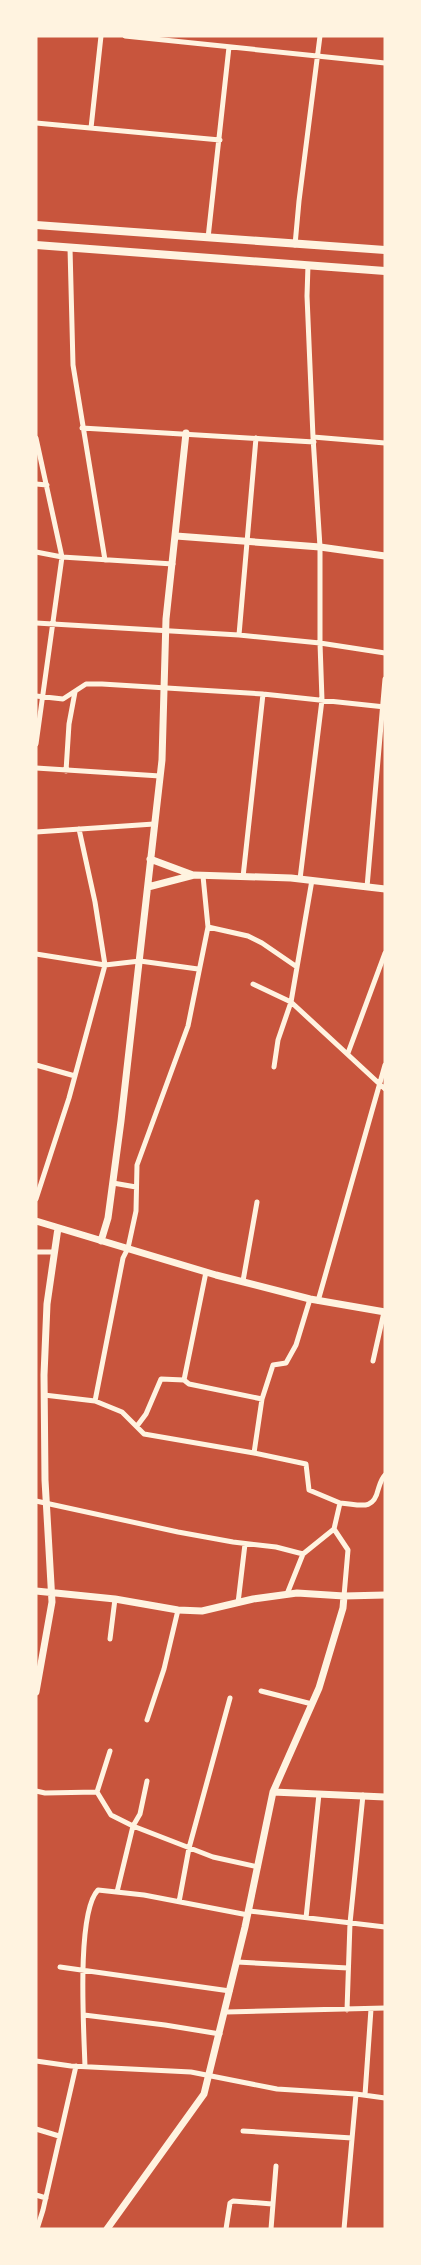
<svg xmlns="http://www.w3.org/2000/svg" width="421" height="2265" viewBox="0 0 421 2265" font-family="Helvetica,sans-serif">
  <style>
    .lines { fill: none; stroke-linecap: round; stroke-linejoin: round }
    .minor { stroke: #fff3e0; stroke-width: 5 }
    .tertiary { stroke: #fff3e0; stroke-width: 7 }
    .secondary { stroke: #fff3e0; stroke-width: 8 }
  </style>
  <rect width="100%" height="100%" fill="#c8553d"/>
  <g class="lines">
    <path class="minor" d="M125,36l260,27
      M36,123l184,17
      M91,128l10,-92
      M208,238l21,-191
      M295,245l4,-44 21,-165
      M70,248l3,117 32,195
      M82,428l232,14
      M313,437l72,6
      M36,438l26,119 -26,187
      M36,484l11,1
      M36,552l26,5 111,7
      M36,623l203,12 81,8 65,10
      M239,635l17,-197
      M36,696l27,3 23,-15h16l161,10 122,13
      M36,768l124,8
      M66,771l3,-47 6,-32
      M36,832l118,-8
      M243,877l20,-183
      M300,879l22,-179 -2,-57v-96l-7,-110 -6,-141 1,-31
      M367,887l18,-208
      M208,927l40,9 14,7 35,24
      M36,954l69,11 35,-4 58,8
      M253,984l38,18 94,87
      M348,1053l37,-100
      M36,1065l39,11
      M274,1067l4,-27 13,-38 21,-122
      M113,1183l23,4
      M36,1199l33,-101 36,-133 -10,-63 -16,-73
      M36,1252h18
      M243,1281l14,-79
      M318,1301l67,-236
      M373,1361l11,-49
      M184,1380l22,-108
      M44,1395l51,6 27,11 22,22 110,19
      M95,1401l28,-143 5,-10 8,-37 1,-46 51,-139 20,-99 -5,-51
      M137,1426l9,-12 15,-35 23,1 5,4 73,15
      M36,1501l142,31 55,10 43,5 27,7
      M340,1503c19,1 33,9 38,-13 2,-6 3,-11 7,-15
      M334,1529l14,21 -4,46
      M287,1594l16,-40 31,-25 6,-26 -31,-13 -3,-26 -52,-11 8,-54 11,-34 13,-2 10,-18 14,-46
      M238,1603l7,-59
      M110,1639l5,-40
      M261,1691l51,13
      M147,1720l17,-51 14,-59
      M110,1751l-13,41 14,23 22,11 80,31 45,10
      M36,1791l9,2 52,-1
      M117,1892l16,-66 7,-12 7,-33
      M179,1902l10,-54 41,-150
      M249,1911l136,16
      M306,1918l13,-124
      M237,1962l111,6
      M60,1967l170,24
      M347,2010l3,-87 13,-128
      M226,2012l159,-4
      M84,2015l81,10 55,9
      M36,2061l35,5 120,6 86,17 79,5 29,4
      M85,2067c-1,-36 -9,-154 13,-177l46,5 104,20
      M365,2095l6,-86
      M36,2129l23,7
      M243,2131l109,7
      M36,2195l10,3
      M37,2229l6,-19 33,-144
      M226,2229l4,-26 3,-2 39,3
      M271,2229l5,-63
      M344,2229l12,-135"/>
    <path class="tertiary" d="M176,536l144,11 65,9
      M150,859l43,16
      M148,887l46,-12 97,3 94,11
      M36,1221l180,54 94,24 75,13
      M101,1241l7,-23 13,-97 41,-361 4,-141 20,-186
      M36,1591l79,8 63,11 24,1 51,-12 44,-6 47,3 41,-1
      M36,1692l16,-90 -7,-122 -1,-105 3,-71 11,-76
      M273,1792l112,5
      M107,2229l97,-135 41,-167 28,-135 46,-104 24,-80 1,-12"/>
    <path class="secondary" d="M36,225l349,25
      M36,245l349,26"/>
  </g>
  <rect width="421" height="2265" fill="none" stroke="#fff3e0" stroke-width="75"/>
</svg>
